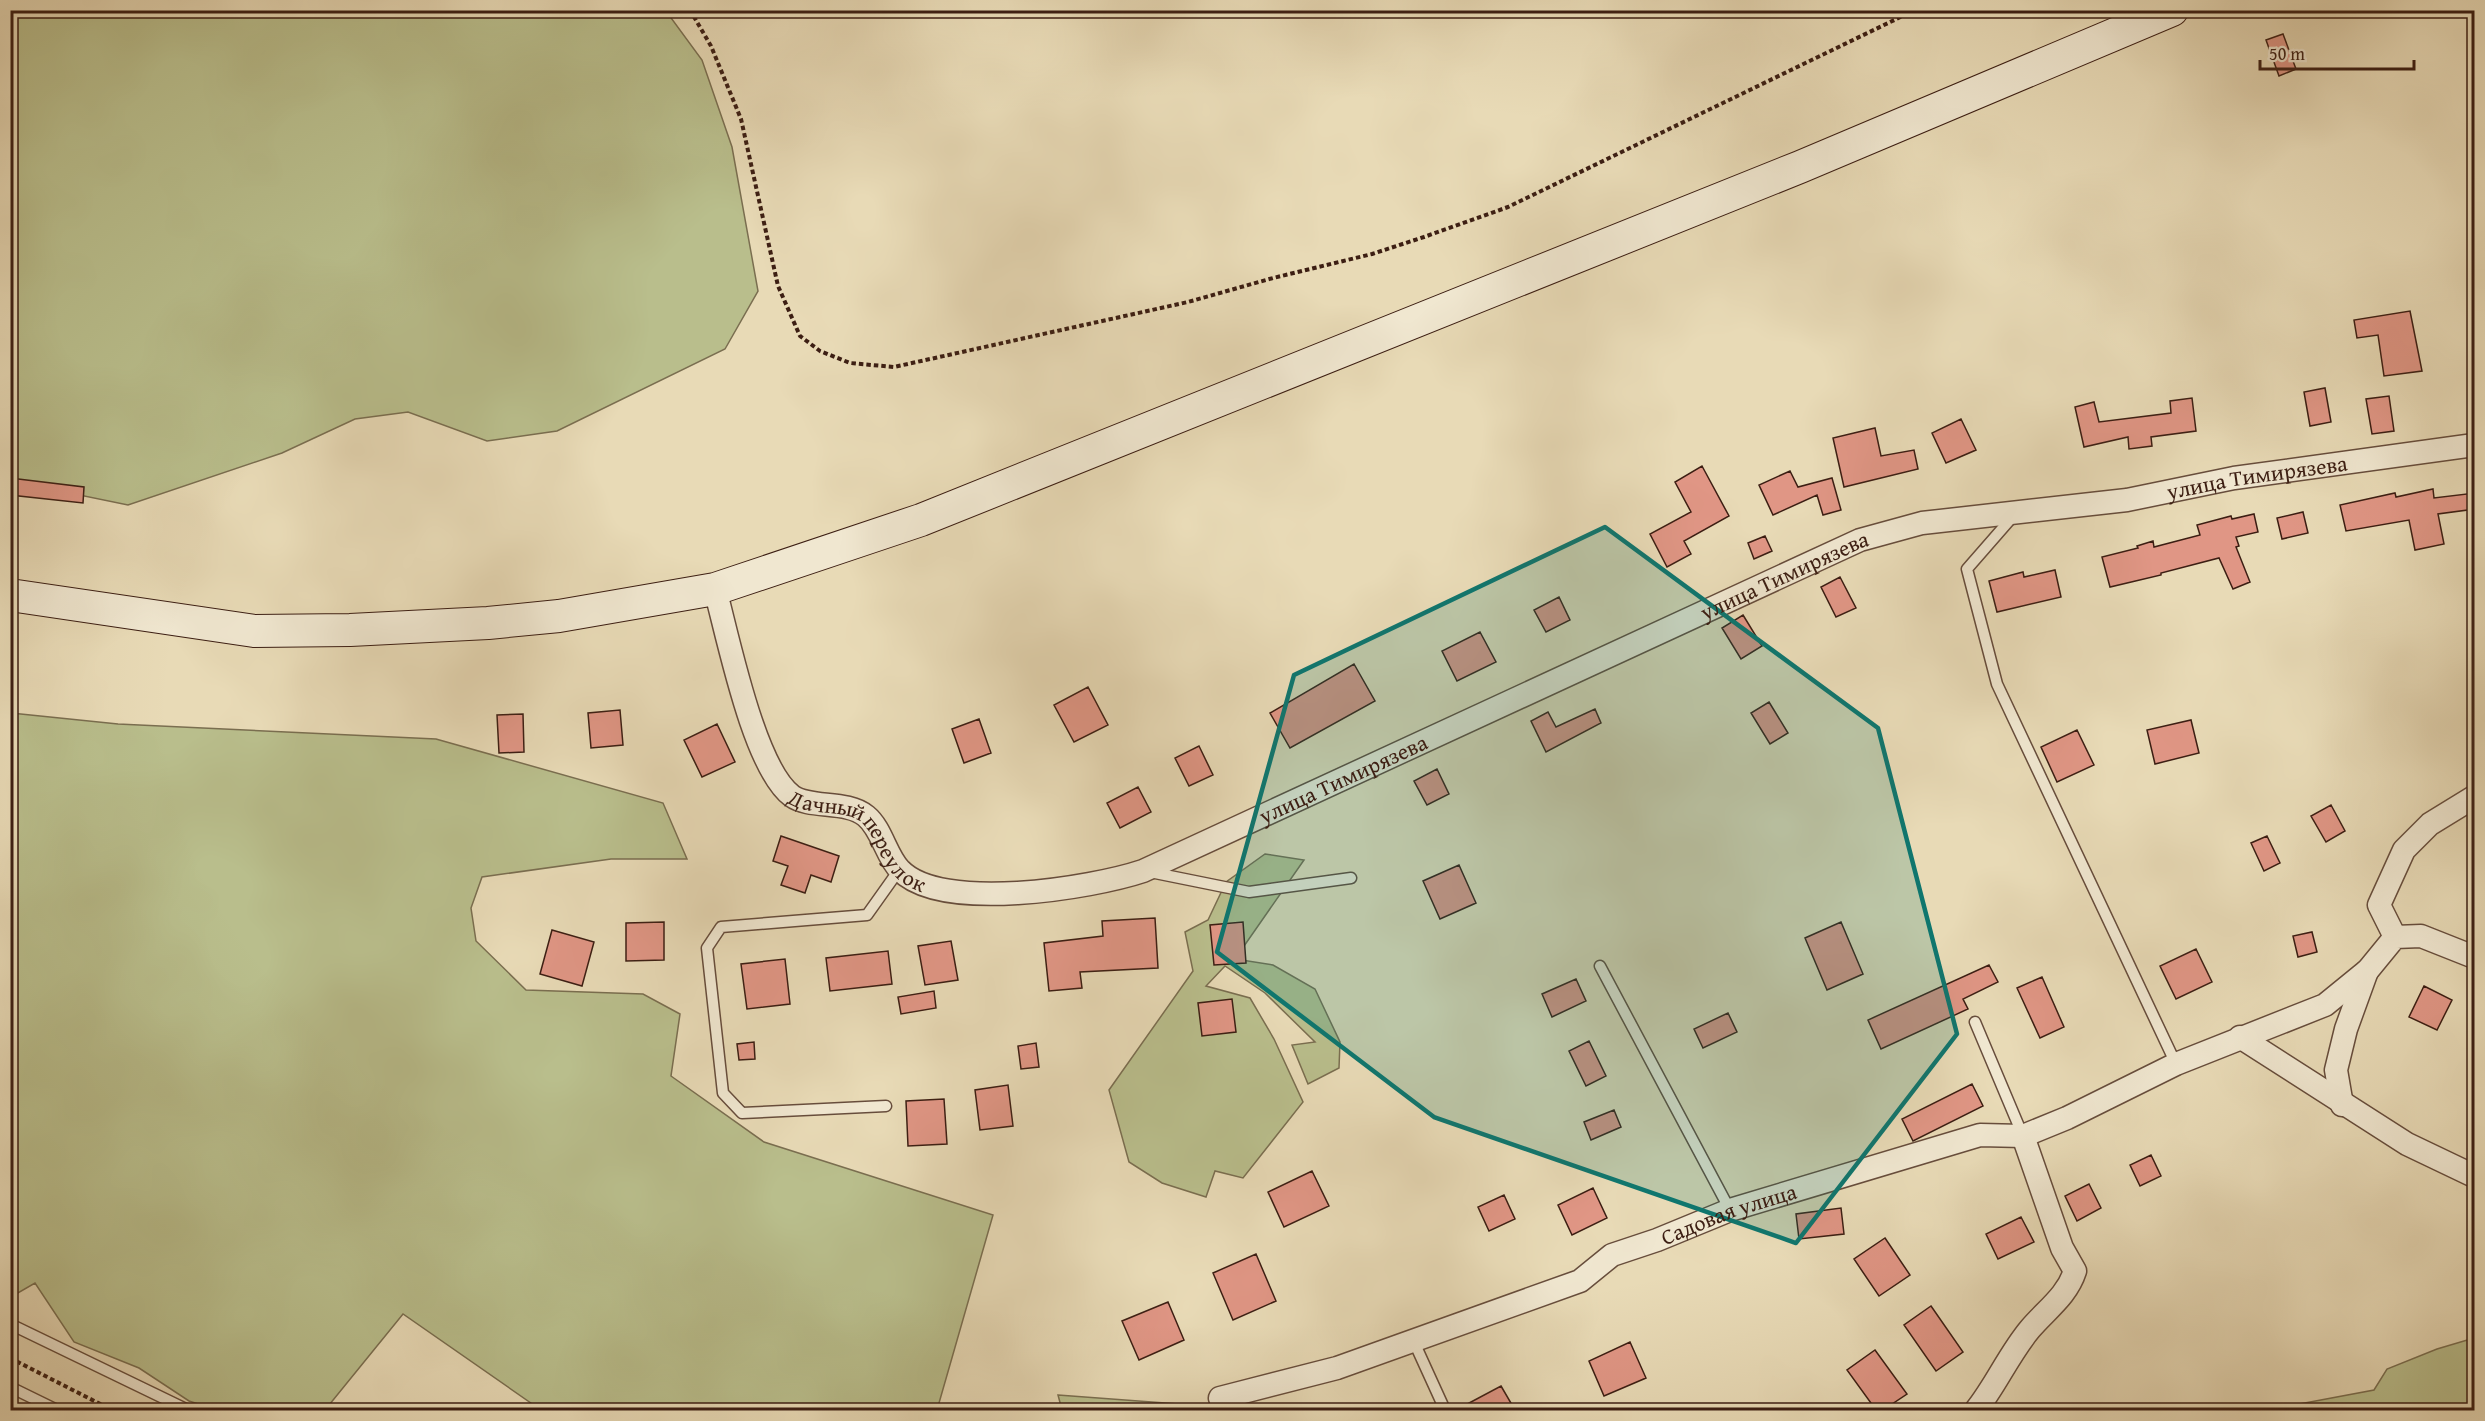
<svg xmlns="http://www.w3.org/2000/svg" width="2485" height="1421" viewBox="0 0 2485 1421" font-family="'Gentium Book Plus',serif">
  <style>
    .green { fill: #b9be8c; stroke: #7a6e50; stroke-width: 1.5 }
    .building { fill: #e09685; stroke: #3c1e13; stroke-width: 1.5 }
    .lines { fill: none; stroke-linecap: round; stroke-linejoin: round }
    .service-casing { stroke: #674d3c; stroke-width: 13 }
    .minor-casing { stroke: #674d3c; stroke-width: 25 }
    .secondary-casing { stroke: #3c1e13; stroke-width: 34 }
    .path { stroke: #3c1e13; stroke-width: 4; stroke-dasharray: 4.5 3; stroke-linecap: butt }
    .service { stroke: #f0e7d0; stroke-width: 10 }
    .minor { stroke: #f0e7d0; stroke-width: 22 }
    .secondary { stroke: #f0e7d0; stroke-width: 32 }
    .marked { fill: #0f766e; fill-opacity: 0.2; stroke: #0f766e; stroke-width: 4.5; stroke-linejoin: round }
    .labels { text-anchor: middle; stroke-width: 4.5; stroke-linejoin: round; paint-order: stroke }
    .street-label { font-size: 22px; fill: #3c1e13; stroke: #f0e7d0 }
  </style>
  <rect width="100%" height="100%" fill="#e8dab6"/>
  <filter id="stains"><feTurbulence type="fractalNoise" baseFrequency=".00333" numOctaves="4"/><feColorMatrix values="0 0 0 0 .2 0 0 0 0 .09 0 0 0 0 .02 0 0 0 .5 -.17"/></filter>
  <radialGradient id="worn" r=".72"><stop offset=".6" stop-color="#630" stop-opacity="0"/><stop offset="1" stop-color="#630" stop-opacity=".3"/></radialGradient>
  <path class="green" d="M10,11h656l36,49 30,87 26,144 -33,58 -168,82 -70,10 -79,-29 -53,7 -73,34 -154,52 -117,-24z
    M11,713l107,11 318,15 227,64 24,56h-76l-129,18 -11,31 5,33 50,49 117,4 37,20 -9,62 93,66 229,73 -56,195h-396l-138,-96 -78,96h-108l-28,-9 -50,-33 -65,-26 -39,-59 -24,14z
    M1265,854l39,6 -69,99 38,6 42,24 25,53 -1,26 -31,16 -16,-39 23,-3 -50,-49 -40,-27 -19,20 44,12 24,41 29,63 -60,76 -28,-7 -9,26 -44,-14 -33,-21 -20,-72 84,-119 -8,-39 23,-12 18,-38z
    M2474,1338v72h-253l51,-1 102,-19 13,-21 50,-20z
    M1058,1395l201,15h-197z"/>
  <path class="building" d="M2283,34l13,35 -17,7 -13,-36z
    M2410,311l12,60 -38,5 -6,-41 -21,3 -3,-18z
    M2325,388l6,34 -21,4 -6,-34z
    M2389,396l5,35 -22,3 -6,-35z
    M2192,398l4,33 -45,6 1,9 -23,3 -1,-12 -44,10 -9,-40 19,-5 5,20 72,-9 -1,-12z
    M1961,419l15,31 -30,13 -14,-30z
    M1875,428l6,28 33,-6 4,19 -74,18 -11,-49z
    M1702,466l27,50 -45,25 7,13 -24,13 -17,-33 41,-22 -16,-30z
    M1790,471l8,16 34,-9 9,32 -18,5 -6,-20 -44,20 -14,-30z
    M10,478l74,9 -1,16 -73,-8z
    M2433,489l1,9 41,-5v16l-37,5 6,30 -29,6 -6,-30 -63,11 -6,-26 55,-12 1,4z
    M2303,512l5,21 -26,6 -5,-21z
    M2254,514l4,18 -22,5 3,9 -3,1 14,35 -17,7 -14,-31 -58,15v2l-51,12 -8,-30 36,-9 -1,-2 16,-5 1,6 46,-12 -3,-10 34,-9 1,3z
    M1765,536l7,15 -18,8 -6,-16z
    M2055,570l6,27 -64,15 -8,-31 34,-9 1,5z
    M1840,577l16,31 -20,9 -15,-30z
    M1559,597l11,23 -24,12 -12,-22z
    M1743,615l19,31 -21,13 -19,-31z
    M1480,632l16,30 -39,19 -15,-30z
    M1354,664l21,37 -85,47 -20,-35z
    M1088,687l20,38 -34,17 -20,-37z
    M1769,702l19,31 -18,11 -19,-31z
    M1595,709l6,14 -55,29 -15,-31 17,-9 8,15z
    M620,710l3,35 -32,3 -3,-35z
    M523,714l1,38 -25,1 -2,-38z
    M979,719l12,34 -27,10 -12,-34z
    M2191,720l8,33 -44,11 -8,-34z
    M717,724l18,38 -33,15 -18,-37z
    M2077,730l17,35 -37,17 -16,-35z
    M1199,746l14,29 -24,11 -14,-28z
    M1437,769l12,25 -22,11 -13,-24z
    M1138,787l13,25 -31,16 -13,-25z
    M2331,805l14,26 -19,11 -15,-26z
    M781,836l58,20 -8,26 -20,-7 -6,18 -24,-8 7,-19 -15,-5z
    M2267,836l13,27 -16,8 -13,-28z
    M1459,865l17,38 -36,16 -17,-38z
    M1155,918l3,50 -78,4 2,16 -33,3 -5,-48 59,-7 -1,-15z
    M664,922v38l-38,1v-38z
    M1243,922l3,41 -32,2 -4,-40z
    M1841,922l22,52 -36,16 -22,-52z
    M552,930l42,12 -12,44 -42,-12z
    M2312,932l5,20 -19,5 -5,-21z
    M951,941l7,39 -33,5 -7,-39z
    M2196,949l16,33 -36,17 -16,-33z
    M888,951l4,33 -62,7 -4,-33z
    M785,959l5,45 -43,5 -6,-45z
    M1989,965l9,17 -35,17 5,10 -87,40 -13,-29z
    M2042,977l22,50 -24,11 -23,-50z
    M1576,979l10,22 -34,16 -10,-23z
    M2424,986l28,14 -15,30 -28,-13z
    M934,991l2,17 -35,6 -3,-17z
    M1232,999l4,33 -34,4 -4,-33z
    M1728,1013l9,19 -34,16 -9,-19z
    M1589,1041l17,35 -20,10 -17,-35z
    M754,1042l1,17 -16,1 -2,-16z
    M1036,1043l3,24 -18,2 -3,-23z
    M1972,1084l11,22 -70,35 -11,-22z
    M1008,1085l5,41 -33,4 -5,-40z
    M944,1099l3,45 -39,2 -2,-45z
    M1614,1110l7,17 -30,13 -7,-18z
    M2151,1155l10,21 -21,10 -10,-21z
    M1312,1171l17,35 -45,21 -16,-35z
    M2089,1184l12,24 -24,13 -12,-25z
    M1593,1188l14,30 -35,17 -14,-30z
    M1504,1195l11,24 -26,12 -11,-24z
    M1841,1208l3,26 -45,5 -3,-25z
    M2021,1217l13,25 -36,17 -12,-25z
    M1885,1238l25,37 -31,21 -25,-37z
    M1256,1254l20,47 -43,19 -20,-47z
    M1168,1302l16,38 -45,20 -17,-39z
    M1931,1306l32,46 -27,19 -32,-46z
    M1630,1342l16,36 -42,18 -15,-35z
    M1875,1350l32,44 -24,16h-7l-29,-40z
    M1501,1386l14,24h-59z"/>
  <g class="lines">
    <defs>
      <path id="service" d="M2015,514l-48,55 30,115 179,380
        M1150,872l99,20 102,-14
        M1600,966l130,244
        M1975,1022l48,114
        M886,1106l-144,7 -19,-20 -16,-145 14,-21 146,-12 32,-45
        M10,1324l178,86
        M1414,1342l31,68
        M10,1387l47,23"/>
      <g id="minor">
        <path id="s1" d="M715,589c13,48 39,179 77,207 18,13 55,4 74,20 16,13 20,40 34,54 41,43 192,18 243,1l717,-331 62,-17 205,-23 107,-22 240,-33"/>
        <path d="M2395,937l-16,-32 25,-55 26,-26 44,-27"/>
        <path d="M2240,1037l167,107 67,32"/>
        <path d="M2342,1105l-6,-35 10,-41 21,-58"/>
        <path id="s2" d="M1220,1398l117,-30 243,-87 32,-26 45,-15 73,-30 250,-75 43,1 44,-18 109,-54 149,-59 43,-35 27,-33 26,-1 53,21"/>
        <path d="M1976,1410c20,-25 33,-56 54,-81 16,-19 37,-33 45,-58l-13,-23 -39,-112"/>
      </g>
      <path id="secondary" d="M10,595l244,36 96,-1 138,-7 71,-7 156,-27 206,-69 879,-353 372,-157"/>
    </defs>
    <use href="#service" class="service-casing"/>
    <use href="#minor" class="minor-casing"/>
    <use href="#secondary" class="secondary-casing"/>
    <path class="path" d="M690,10l21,36 30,73 37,167 22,50 20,15 30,12 44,4 294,-65 85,-24 99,-24 52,-17 84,-30 407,-197
      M10,1358l102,52"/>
    <use href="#service" class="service"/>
    <use href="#minor" class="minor"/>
    <use href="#secondary" class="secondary"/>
  </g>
  <path class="marked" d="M1605,527l273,201 79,306 -161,209 -362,-126 -217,-165 77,-277z"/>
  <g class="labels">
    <g class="street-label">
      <text dy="8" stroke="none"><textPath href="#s1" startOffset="1808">улица Тимирязева</textPath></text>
      <text dy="8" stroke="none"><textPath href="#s1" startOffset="1322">улица Тимирязева</textPath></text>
      <text dy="8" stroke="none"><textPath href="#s1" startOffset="836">улица Тимирязева</textPath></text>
      <text dy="8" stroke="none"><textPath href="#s1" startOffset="308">Дачный переулок</textPath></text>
      <text dy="8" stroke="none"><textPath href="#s2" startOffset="544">Садовая улица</textPath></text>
    </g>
  </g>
  <rect width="2485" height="1421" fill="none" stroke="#e8dab6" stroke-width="36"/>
  <rect x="12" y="12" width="2461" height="1397" fill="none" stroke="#3c1e13" stroke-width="3"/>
  <rect x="18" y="18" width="2449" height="1385" fill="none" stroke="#3c1e13" stroke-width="1.5"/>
  <path d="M2260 60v9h154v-9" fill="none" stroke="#3c1e13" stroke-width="3"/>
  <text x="2269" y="60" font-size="18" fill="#3c1e13" stroke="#f0e7d0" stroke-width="4.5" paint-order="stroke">50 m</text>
  <rect width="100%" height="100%" filter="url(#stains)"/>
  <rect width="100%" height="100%" fill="url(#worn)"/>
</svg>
